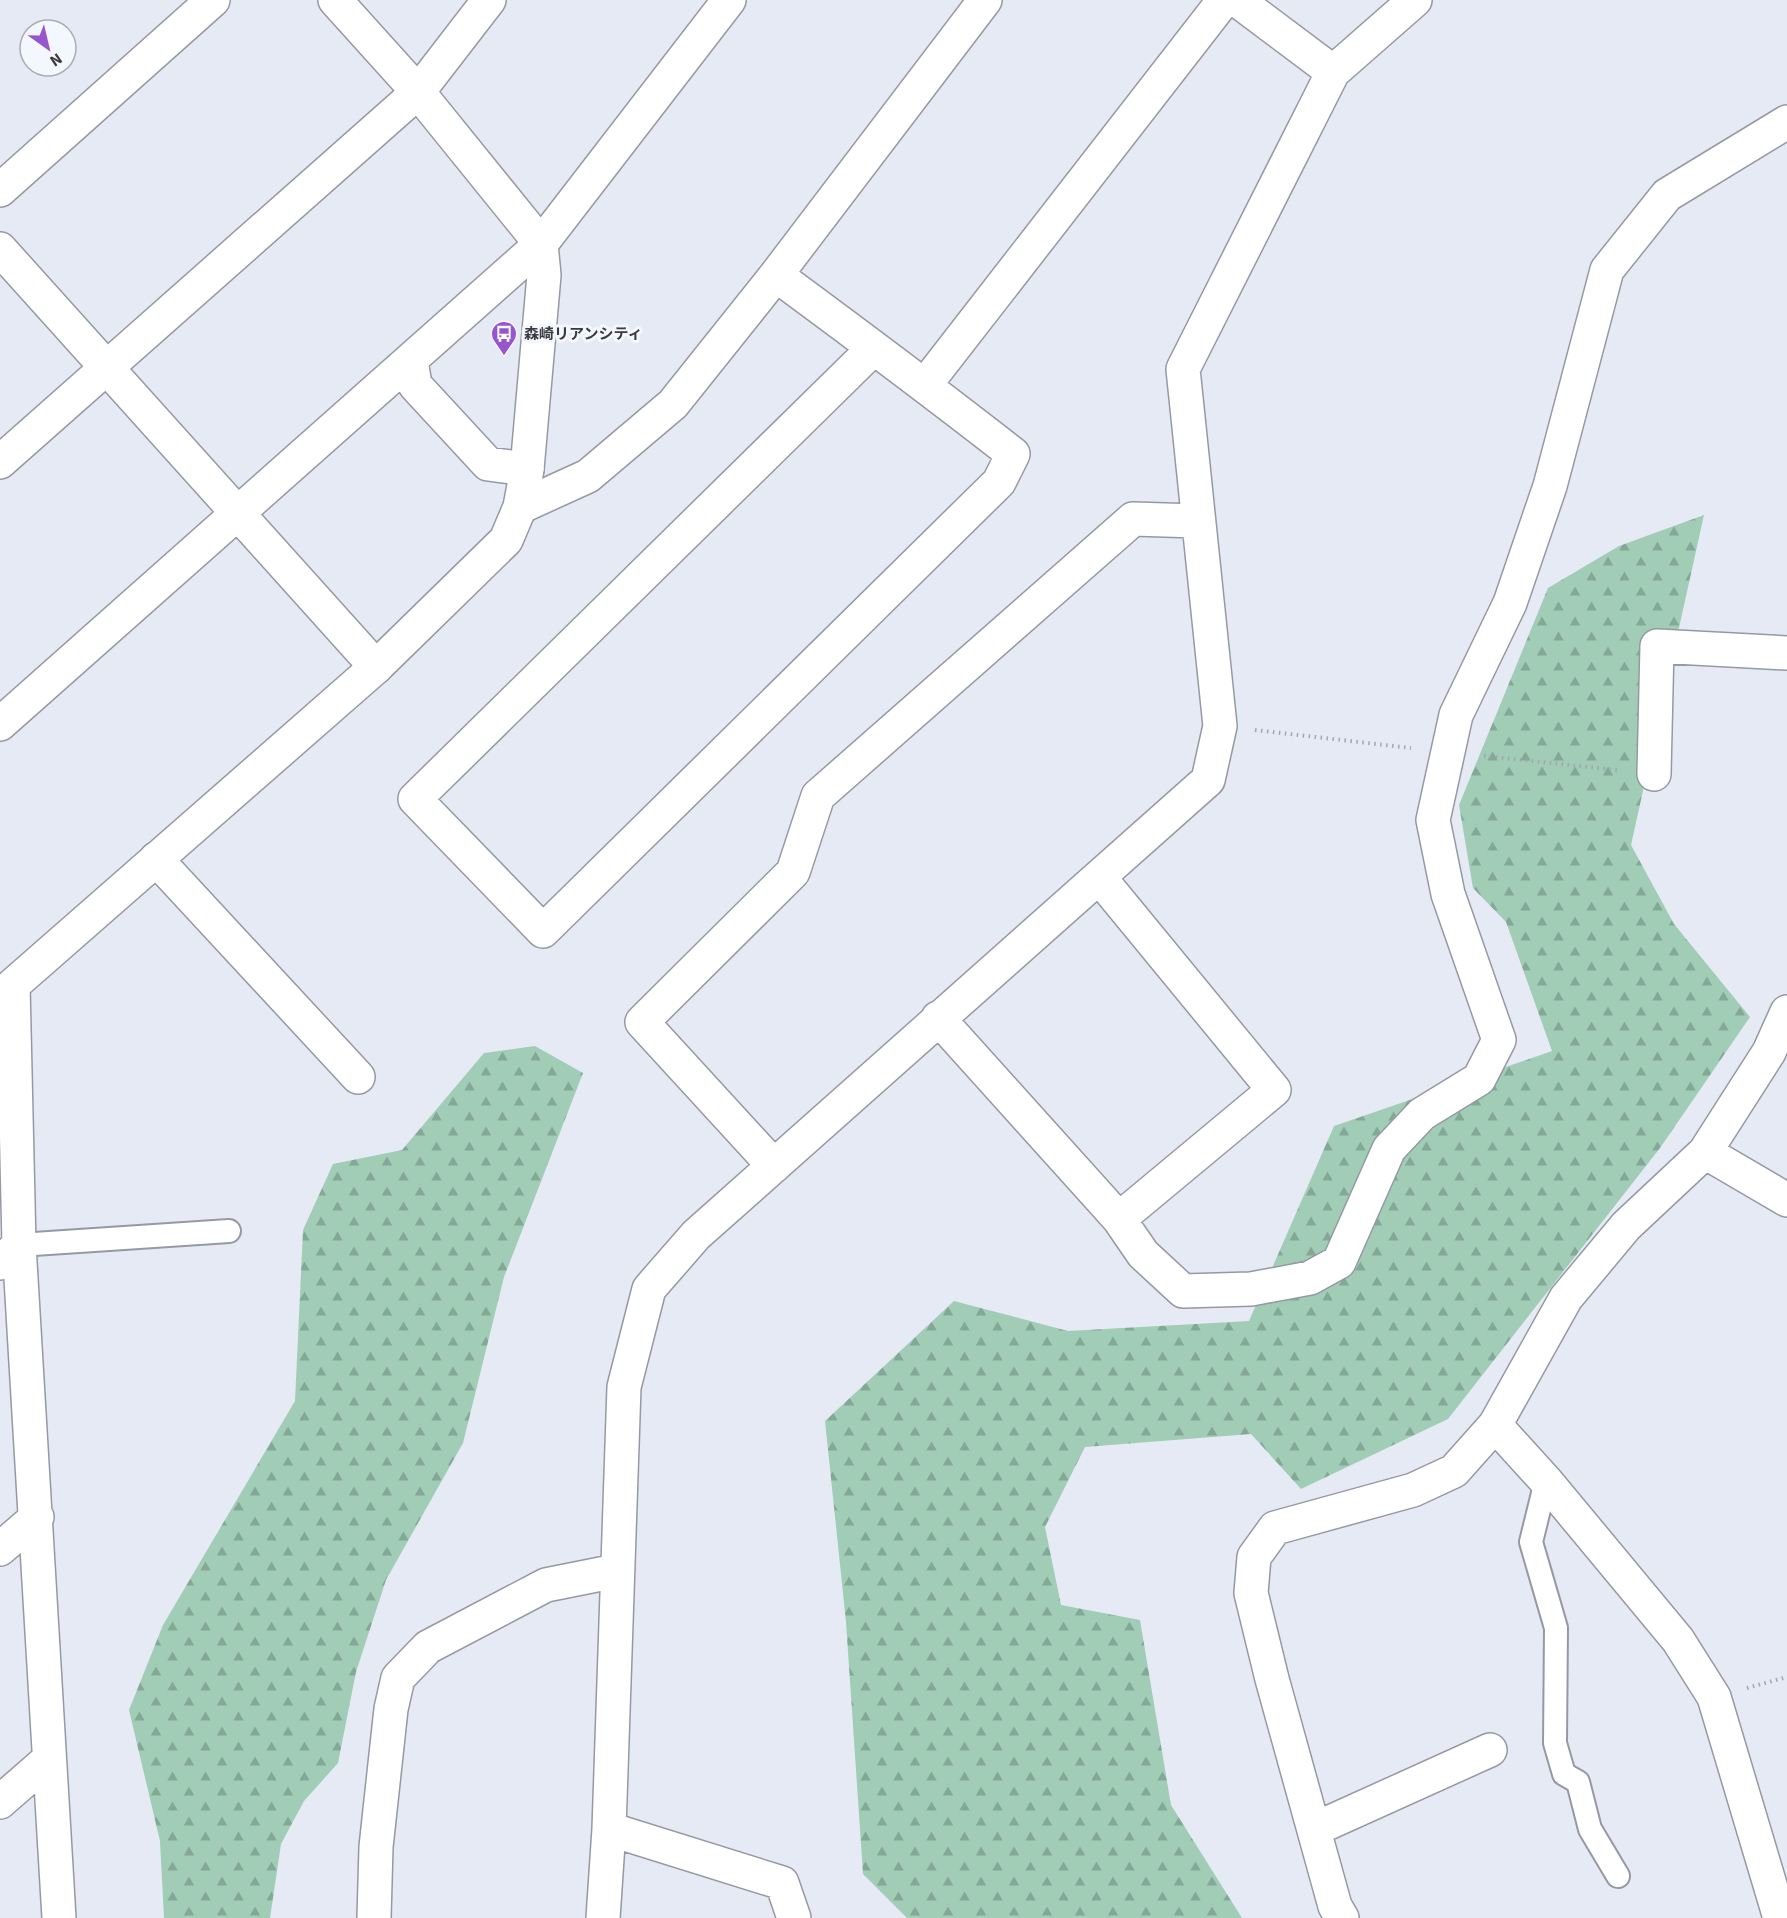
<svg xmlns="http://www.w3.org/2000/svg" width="1787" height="1918" viewBox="0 0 1787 1918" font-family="'Source Sans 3','Noto Sans JP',sans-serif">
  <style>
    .forest { fill: url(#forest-firs) }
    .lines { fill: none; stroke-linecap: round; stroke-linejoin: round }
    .lane-casing { stroke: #9599a3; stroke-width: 26 }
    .street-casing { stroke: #9599a3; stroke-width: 36 }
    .secondary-casing { stroke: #9599a3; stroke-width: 36 }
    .path { stroke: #a2a6ae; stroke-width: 4; stroke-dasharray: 1.5 4.5; stroke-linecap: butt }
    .lane { stroke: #fff; stroke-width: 22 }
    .street { stroke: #fff; stroke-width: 33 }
    .secondary { stroke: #fff; stroke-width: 33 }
    .labels { text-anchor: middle; stroke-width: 6; stroke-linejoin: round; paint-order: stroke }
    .poi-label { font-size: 15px; font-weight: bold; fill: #393b3f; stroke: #f5f7fe; text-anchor: start }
  </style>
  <defs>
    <pattern id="forest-firs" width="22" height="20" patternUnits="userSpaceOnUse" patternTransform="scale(1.5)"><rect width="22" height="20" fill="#a1cdb7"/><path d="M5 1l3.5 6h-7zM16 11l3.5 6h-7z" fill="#84a896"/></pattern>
  </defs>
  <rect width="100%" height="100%" fill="#e6eaf5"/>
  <path class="forest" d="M1704,515l-73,330 43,79 76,93 -90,131 -212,271 -147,70 -50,-55 -166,13 -40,80 16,78 79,15 31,185 71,113h-335l-44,-44 -17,-252 -21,-201 129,-120 114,30 181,-10 85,-195 218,-75 -46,-129 -33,-34 -14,-83 89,-217 71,-42z
    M535,1046l48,27 -79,204 -41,166 -77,137 -30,92 -18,91 -34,38 -23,43 -11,74h-106l-4,-77 -31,-131 34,-85 132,-224 8,-171 30,-66 69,-14 82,-97z"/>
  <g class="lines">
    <defs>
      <path id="lane" d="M19,1245l210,-14
        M1546,1481l-15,61 25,86 -1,115 9,31 14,8 12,47 28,47"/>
      <path id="street" d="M335,0l83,92
        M1237,0l96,72
        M0,190l213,-190
        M0,249l376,418
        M776,275c80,59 159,118 237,179l-14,28 -456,449 -128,-132 459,-451
        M411,360l4,25 73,79 39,5
        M925,385l299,-385
        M520,507l68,-31 85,-72 103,-129 209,-275
        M0,724l541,-480 188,-244
        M1654,774l3,-128 130,7
        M156,859l202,218
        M1099,877l175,213 -155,129
        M938,1018l181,201 24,35 40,37 68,-2 59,-11 29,-16 50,-113 33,-35 57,-35 20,-39 -51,-146 -15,-74 23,-105 54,-112 40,-117 57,-216 60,-75 120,-73
        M1705,1152l82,48
        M774,1166l-132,-144 151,-150 25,-76 315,-277 64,2
        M19,1245l40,673
        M0,1549l37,-32
        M0,1802l48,-42
        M609,1829l173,54 12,35
        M1315,1829l175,-79
        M374,1918l2,-71 15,-138 7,-31 30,-31 118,-62 70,-14
        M603,1918l6,-89 15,-442 25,-98 47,-54 512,-455 12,-54 -37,-357 150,-297 82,-72
        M1342,1918l-7,-12 -63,-227 -21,-86 3,-36 21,-29 138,-38 41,-19 41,-46 71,-127 60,-72 79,-74 64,-100 18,-40"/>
      <path id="secondary" d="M0,462l418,-370 71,-92
        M0,1263l19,-18 -6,-260 363,-318 130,-127 14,-33 7,-38 17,-194 -3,-31 -123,-152
        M1495,1425l51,56 132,159 36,57 66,221"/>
    </defs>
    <use href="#lane" class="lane-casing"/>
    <use href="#street" class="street-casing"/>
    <use href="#secondary" class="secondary-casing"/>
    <path class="path" d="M1255,730l156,18
      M1484,756l133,14
      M1747,1688l40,-11"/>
    <use href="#lane" class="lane"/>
    <use href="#street" class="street"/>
    <use href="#secondary" class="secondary"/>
  </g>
  <defs>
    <symbol id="bus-pin" viewBox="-11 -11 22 30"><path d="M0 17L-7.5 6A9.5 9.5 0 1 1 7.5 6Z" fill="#9657ce" stroke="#f5f7fe"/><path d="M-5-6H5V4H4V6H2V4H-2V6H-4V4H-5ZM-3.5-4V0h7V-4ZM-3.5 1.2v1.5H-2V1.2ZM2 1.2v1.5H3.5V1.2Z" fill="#fff"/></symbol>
  </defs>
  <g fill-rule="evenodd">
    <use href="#bus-pin" x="489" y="319" width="30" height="40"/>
  </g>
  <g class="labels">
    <g class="poi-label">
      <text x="524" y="339">森崎リアンシティ</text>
    </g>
  </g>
  <g transform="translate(48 48) rotate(146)"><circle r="28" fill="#f5f7fe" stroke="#aaacb2" stroke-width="1.5"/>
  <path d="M0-4.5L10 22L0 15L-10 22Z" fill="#9657ce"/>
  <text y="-9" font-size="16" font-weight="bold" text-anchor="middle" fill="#393b3f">N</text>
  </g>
</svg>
